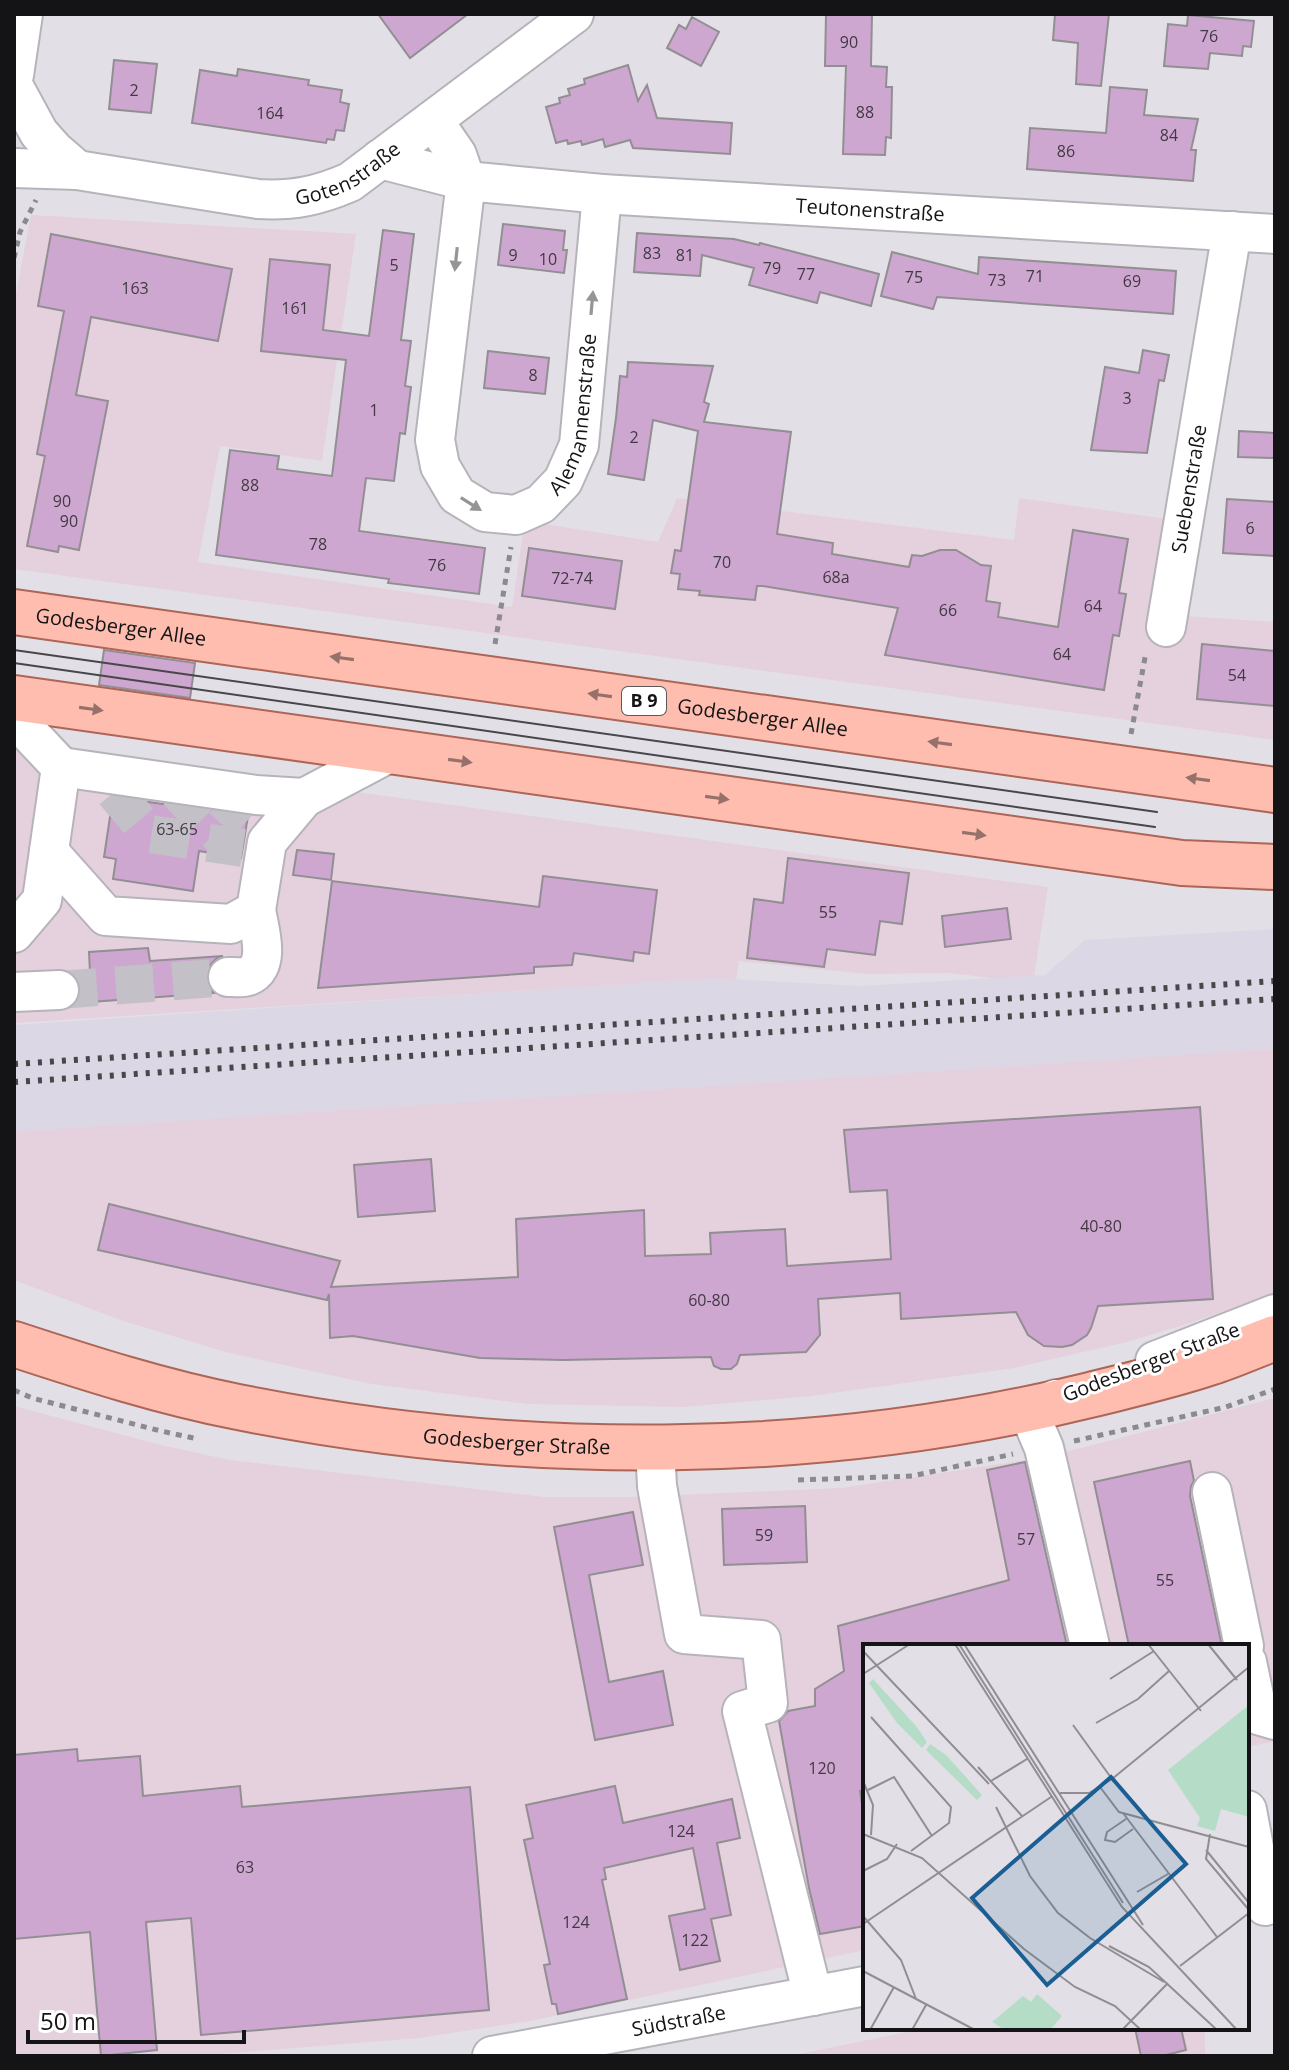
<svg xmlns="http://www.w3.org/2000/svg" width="1289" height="2070" viewBox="0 0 1289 2070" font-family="'Open Sans',sans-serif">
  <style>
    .commercial { fill: #e5d0de }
    .built { fill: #dcd7e5 }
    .building { fill: #cda7cf; stroke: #928e93; stroke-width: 2 }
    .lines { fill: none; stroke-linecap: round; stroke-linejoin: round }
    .minor-tunnel { stroke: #c3c1c7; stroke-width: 38; stroke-dasharray: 38 19; stroke-linecap: butt }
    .minor-casing { stroke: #b6b4ba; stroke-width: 42 }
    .major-casing { stroke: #ac6557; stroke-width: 48 }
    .path { stroke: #8b8a8e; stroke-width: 5; stroke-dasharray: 6 6; stroke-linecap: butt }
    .minor { stroke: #fff; stroke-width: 38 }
    .major { stroke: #febdaf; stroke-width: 44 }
    .tram { stroke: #47474a; stroke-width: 2 }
    .rail { stroke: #47474a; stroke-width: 6; stroke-dasharray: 4 8; stroke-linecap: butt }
    .oneway { fill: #959596 }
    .oneway2 { fill: #95716a }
    .labels { text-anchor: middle; stroke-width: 6; stroke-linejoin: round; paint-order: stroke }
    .number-label { font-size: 16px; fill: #423944 }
    .shield { fill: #fff; stroke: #5a5a5c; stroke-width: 2 }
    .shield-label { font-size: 18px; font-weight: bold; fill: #141416 }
    .street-label { font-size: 20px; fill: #141416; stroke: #fff }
    .inset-road { fill: none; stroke: #908e93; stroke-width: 2 }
    .view { fill: #1b5e93; fill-opacity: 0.15; stroke: #1b5e93; stroke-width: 4 }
    .inset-edge { fill: none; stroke: #141416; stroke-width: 4 }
  </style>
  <rect width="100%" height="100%" fill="#e2e0e6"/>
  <path class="commercial" d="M31,215l325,19 -34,227 -102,-15 -22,116 314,45 13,-86 133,21 19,-44 337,42 5,-42 176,25 -10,93 90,6v118l-1261,-171v-265z
    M14,745l1034,142 -15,96 -83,-10 -82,1 -129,-13 -3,20 -25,-2 -697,44z
    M1275,1048v246l-85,29 -63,19 -113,26 -203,28 -127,11 -156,-3 -156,-20 -143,-31 -106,-32 -109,-41v-150z
    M1275,1398v343l-28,6v-101h-382v304l-330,70 -116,18 -223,18h-182v-650l147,39 69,15 314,37h89l208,-9 205,-31z
    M927,2028h278v28h-416z"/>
  <path class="built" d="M1275,929v120l-1261,83v-107l699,-47 148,8 184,-11 40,-35z"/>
  <path class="building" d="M378,14h90l-58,44z
    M826,14h46l-1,52 16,1 -1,20h6l-1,51 -5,-1 -1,18 -42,-1 3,-88h-21z
    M1055,14h54l-8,72 -25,-2 2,-41 -25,-3z
    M1188,15l66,6 -3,26 -8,-1 -1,10 -32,-3 -2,16 -44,-3 4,-42 19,2z
    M692,17l27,15 -18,34 -34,-18 12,-23 7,4z
    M114,60l43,4 -6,49 -42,-4z
    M628,65l10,36 9,-16 10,33 75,5 -2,31 -97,-6 -3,-8 -25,7 -2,-8 -21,6 -1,-4 -13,3 -1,-4 -11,3 -10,-36 14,-4 -1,-5 11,-3 -2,-6 17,-5 -1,-5z
    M238,69l71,11 -1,5 34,5 -2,12 9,2 -5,27 -8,-1 -2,10 -7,-1 -1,4 -134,-20 8,-53 37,6z
    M1110,87l37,3 -3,25 54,4 -7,31h5l-3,31 -166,-12 3,-41 76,5z
    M503,224l62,7 -2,19h4l-3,23 -66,-8z
    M383,230l31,4 -13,106 10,1 -6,45 6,1 -6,47 -5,-1 -6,48 -28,-3 -7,53 126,17 -6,46 -91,-11 1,-4 -173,-24 14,-105 49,6 -2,13 55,7 14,-116 -85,-9 9,-92 60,6 -7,65 46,6z
    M637,233l97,6 25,6 1,-2 119,31 -8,32 -51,-14 -3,11 -68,-18 5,-17 -52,-13 -2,21 -66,-4z
    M51,234l181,35 -14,72 -127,-24 -15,78 32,6 -29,149 -20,-4 -1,6 -31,-6 18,-90 -8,-2 27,-143 -26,-5z
    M892,252l86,22 1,-17 197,14 -3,43 -236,-17 -4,12 -52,-13z
    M1143,350l26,5 -5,26 -5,-1 -12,73 -56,-3 14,-83 34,6z
    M488,351l61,7 -4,36 -61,-6z
    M628,362l85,4 -9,36 5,2 -5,18 87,10 -14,102 56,9 -1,11 77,13 3,-12 10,1 18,-6h16l25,15 10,1 -5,35 14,2 -2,14 60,10 15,-97 55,9 -9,54 7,1 -7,42 -6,-1 -9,55 -219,-35 13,-47 -135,-22h-6l-2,14 -56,-5 1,-4 -22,-2 2,-15 -9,-1 4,-23 6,1 17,-120 -45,-11 -9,60 -36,-6 8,-56 4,-42 7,1z
    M1239,431l36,2v25l-37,-1z
    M1227,499l48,3v54l-52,-3z
    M529,548l93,13 -7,48 -93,-13z
    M1202,644l73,7v55l-78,-7z
    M104,650l91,13 -5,35 -91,-13z
    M113,797l135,19 -7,42 -42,-7 -6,40 -80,-12 3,-20 -12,-2z
    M297,850l37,4 -3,26 -38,-5z
    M788,858l121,15 -7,51 -22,-3 -5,34 -48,-6 -3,18 -77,-9 7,-59 29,4z
    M543,876l114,14 -8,64 -15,-2 -1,9 -59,-8 -2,12 -38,2v6l-216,15 14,-107 207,26z
    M1007,908l4,31 -66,8 -3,-31z
    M148,948l2,13 73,-5 -6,2 -7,7 -4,11 2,11 6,6 -138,10 3,-4 2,-11 -3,-9 -4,-5 16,-1 -1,-21z
    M1200,1107l13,192 -115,7 -7,22 -4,7 -15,10 -10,2 -18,-1 -16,-11 -12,-23 -115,7 -1,-26 -82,6 2,36 -14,17 -66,3 -3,9 -6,5h-10l-7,-3 -3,-9 -148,3 -83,-2 -127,-22 -23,2 -1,-44 -2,6 -229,-50 11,-46 231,57 -9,26 187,-10 -2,-58 128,-9 1,46 66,-2 -1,-21 75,-4 2,37 104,-7 -4,-69 -37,2 -6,-62z
    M431,1159l4,52 -77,6 -4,-52z
    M1190,1461l4,20 -3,5 -1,10 32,150h-93l-35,-164z
    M1025,1462l42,184h-202v145h-5l5,33v102l-45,8 -11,-46 -30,-167 9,-10 27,-5v-17l29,-18 -6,-45 171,-46 -22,-110z
    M805,1506l2,56 -83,3 -2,-56z
    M633,1512l10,53 -54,10 20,107 54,-11 10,54 -78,15 -41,-213z
    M77,1749l1,12 62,-5 3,40 97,-10 2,21 228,-20 19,223 -288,25 -10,-117 -45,4 11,128 -56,6 -11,-124 -76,7v-184z
    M615,1786l8,37 109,-24 8,39 -23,5 14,72 -20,4 9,42 -40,9 -11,-54 36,-7 -12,-61 -89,20 2,11 -4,1 25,119 -69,15 -2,-10h-4l-8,-39 6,-1 -26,-124 9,-2 -7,-33z
    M1135,2028h46l5,22 -24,6h-21z"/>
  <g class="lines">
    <path class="minor-tunnel" d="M177,791l53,55
      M114,792l36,42 93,14
      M222,799l25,22
      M59,990l169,-13"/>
    <defs>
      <g id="minor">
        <path d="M14,75l9,-61"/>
        <path d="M14,87l25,46 16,18 22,19"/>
        <path id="s1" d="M433,120l24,35 9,26 -31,259 5,26 17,29 28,17 31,3 25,-11 22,-23 16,-36 23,-251"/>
        <path id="s2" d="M380,159l86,22 136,13 673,40"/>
        <path id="s3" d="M14,168l63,2 181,29c35,2 60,-3 92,-17l224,-168"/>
        <path id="s4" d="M1166,627l66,-396"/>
        <path d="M14,717l47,50 -19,133 -28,33"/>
        <path d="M61,767l195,28 48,3"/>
        <path d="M49,852l57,64 125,8 25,-14 11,-68 37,-44 87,-46"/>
        <path d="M228,977c5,0 15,1 20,-1 24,-9 11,-48 8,-66"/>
        <path d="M14,992l45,-2"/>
        <path d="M1155,1361l120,-47"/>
        <path d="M1056,1399l-28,11 16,38 46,198"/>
        <path d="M655,1448l2,38 27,148 77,6 7,63 -26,8 71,285"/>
        <path d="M1212,1492l32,154"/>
        <path d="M1247,1662l11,53 17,5"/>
        <path d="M1247,1810l18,96"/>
        <path id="s5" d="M492,2056l373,-70"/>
      </g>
      <g id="major">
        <path id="s6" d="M14,612l1261,178"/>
        <path d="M14,698l1168,165 93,4"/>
        <path id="s7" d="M14,1344c73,24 148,48 224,63 280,56 574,56 852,-12 40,-10 80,-19 119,-32 22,-7 44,-17 66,-25"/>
      </g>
    </defs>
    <use href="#minor" class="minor-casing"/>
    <use href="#major" class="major-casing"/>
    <path class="path" d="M14,258l6,-26 16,-32
      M495,644l16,-97
      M1131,734l15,-82
      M14,1390l18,8 129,33 37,8
      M1074,1441l152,-34 49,-18
      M798,1480l114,-4 101,-22"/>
    <use href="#minor" class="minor"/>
    <use href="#major" class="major"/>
    <path class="tram" d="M14,650l1143,162
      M14,663l1141,164"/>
    <path class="rail" d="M14,1064l1261,-83
      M14,1082l1261,-83"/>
  </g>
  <defs><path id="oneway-solid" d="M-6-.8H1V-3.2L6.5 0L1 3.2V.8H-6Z" transform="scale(2)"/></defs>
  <g class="oneway">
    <use href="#oneway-solid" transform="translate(456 259) rotate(96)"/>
    <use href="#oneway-solid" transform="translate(592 303) rotate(-85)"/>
    <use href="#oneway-solid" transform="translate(471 504) rotate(32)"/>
  </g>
  <g class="oneway2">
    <use href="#oneway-solid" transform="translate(342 658) rotate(-172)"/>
    <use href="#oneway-solid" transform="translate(600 695) rotate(-172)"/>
    <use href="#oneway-solid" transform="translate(91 709) rotate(8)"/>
    <use href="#oneway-solid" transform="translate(940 743) rotate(-172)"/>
    <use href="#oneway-solid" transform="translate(460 761) rotate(8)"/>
    <use href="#oneway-solid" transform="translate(1198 779) rotate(-172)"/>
    <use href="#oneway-solid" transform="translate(717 798) rotate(8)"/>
    <use href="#oneway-solid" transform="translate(974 834) rotate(8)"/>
  </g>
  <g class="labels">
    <g class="number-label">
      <text x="1209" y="42">76</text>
      <text x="849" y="48">90</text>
      <text x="134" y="96">2</text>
      <text x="865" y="118">88</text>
      <text x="270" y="119">164</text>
      <text x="1169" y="141">84</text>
      <text x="1066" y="157">86</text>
      <text x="652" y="259">83</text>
      <text x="513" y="261">9</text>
      <text x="685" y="261">81</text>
      <text x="548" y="265">10</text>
      <text x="394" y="271">5</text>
      <text x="772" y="274">79</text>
      <text x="806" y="280">77</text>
      <text x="1035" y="282">71</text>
      <text x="914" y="283">75</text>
      <text x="997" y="286">73</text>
      <text x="1132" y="287">69</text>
      <text x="135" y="294">163</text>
      <text x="295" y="314">161</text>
      <text x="533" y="381">8</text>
      <text x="1127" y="404">3</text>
      <text x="374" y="416">1</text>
      <text x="634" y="443">2</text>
      <text x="250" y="491">88</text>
      <text x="62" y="507">90</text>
      <text x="69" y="527">90</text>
      <text x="1250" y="534">6</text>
      <text x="318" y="550">78</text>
      <text x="722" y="568">70</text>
      <text x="437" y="571">76</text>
      <text x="836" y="583">68a</text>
      <text x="572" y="584">72-74</text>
      <text x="1093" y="612">64</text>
      <text x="948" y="616">66</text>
      <text x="1062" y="660">64</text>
      <text x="1237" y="681">54</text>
      <text x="177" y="835">63-65</text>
      <text x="828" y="918">55</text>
      <text x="1101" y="1232">40-80</text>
      <text x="709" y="1306">60-80</text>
      <text x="764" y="1541">59</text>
      <text x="1026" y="1545">57</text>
      <text x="1165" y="1586">55</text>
      <text x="822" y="1774">120</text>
      <text x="681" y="1837">124</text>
      <text x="245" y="1873">63</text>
      <text x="576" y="1928">124</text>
      <text x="695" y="1946">122</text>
    </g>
    <rect class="shield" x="622" y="687" width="44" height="28" rx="6"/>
    <g class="shield-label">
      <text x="644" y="707">B 9</text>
    </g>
    <g class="street-label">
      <text dy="7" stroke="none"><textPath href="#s3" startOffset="342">Gotenstraße</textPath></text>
      <text dy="7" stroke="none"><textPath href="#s2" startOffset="494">Teutonenstraße</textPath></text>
      <text dy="7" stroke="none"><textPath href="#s1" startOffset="582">Alemannenstraße</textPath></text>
      <text dy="7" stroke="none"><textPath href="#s4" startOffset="140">Suebenstraße</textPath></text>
      <text dy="7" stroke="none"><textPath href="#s6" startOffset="108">Godesberger Allee</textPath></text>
      <text dy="7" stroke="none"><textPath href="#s6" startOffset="756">Godesberger Allee</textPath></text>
      <text transform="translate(1151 1362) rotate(-21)" y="7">Godesberger Straße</text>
      <text dy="7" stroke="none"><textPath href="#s7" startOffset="514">Godesberger Straße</textPath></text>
      <text dy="7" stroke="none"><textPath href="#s5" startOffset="190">Südstraße</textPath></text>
    </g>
  </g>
  <g transform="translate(863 1644)">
    <rect width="386" height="386" fill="#e2e0e6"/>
    <path d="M10,35l43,47 11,16 -5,6 -25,-25 -28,-40zM386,61v112l-28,-8 -6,22 -18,-5 3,-8 -32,-48zM67,100l16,11 36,40 -5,5 -51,-50zM174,350l25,22 -12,14h-45l-13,-8 31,-26 8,6z" fill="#b4dcc7"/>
    <path class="inset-road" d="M92,0l167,263 115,123M96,0l164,259M101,0l179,281M285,0l53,67M345,0l29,36M0,7l126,133M0,30l47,-30M247,35l44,-28M8,73l80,90 -2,16 -38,28M233,79l42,-24 31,-28M210,81l39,54M115,123l44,49M0,137l10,24 -2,30M128,137l36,-22M237,143l19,25 130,35M5,146l26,-13 38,59M197,149h29l23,-14 137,-112M133,163l34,69 28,37 32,25 74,44M260,169l94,124M263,175l-19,13 -2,8 10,2 18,-13M0,190l59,24 102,91 51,38 40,19 26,24M347,190l-4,25 43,51M343,206l43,53M0,227l24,-12 10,-15M274,248l31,-18M0,272l38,44 15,39M0,280l188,-127M246,302l40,21 68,63M317,322l69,-53M0,327l112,59M7,386l24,-43M49,386l14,-25M259,386l46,-47"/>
    <path class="view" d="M248,133l75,87 -139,121 -75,-87z"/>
    <rect width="386" height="386" class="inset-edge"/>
  </g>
  <rect width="1289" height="2070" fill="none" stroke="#141416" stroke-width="32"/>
  <path d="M28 2030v12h216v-12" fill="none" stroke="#141416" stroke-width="4"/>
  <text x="40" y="2030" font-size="24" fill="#141416" stroke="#ffffff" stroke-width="6" paint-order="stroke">50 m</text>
</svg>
